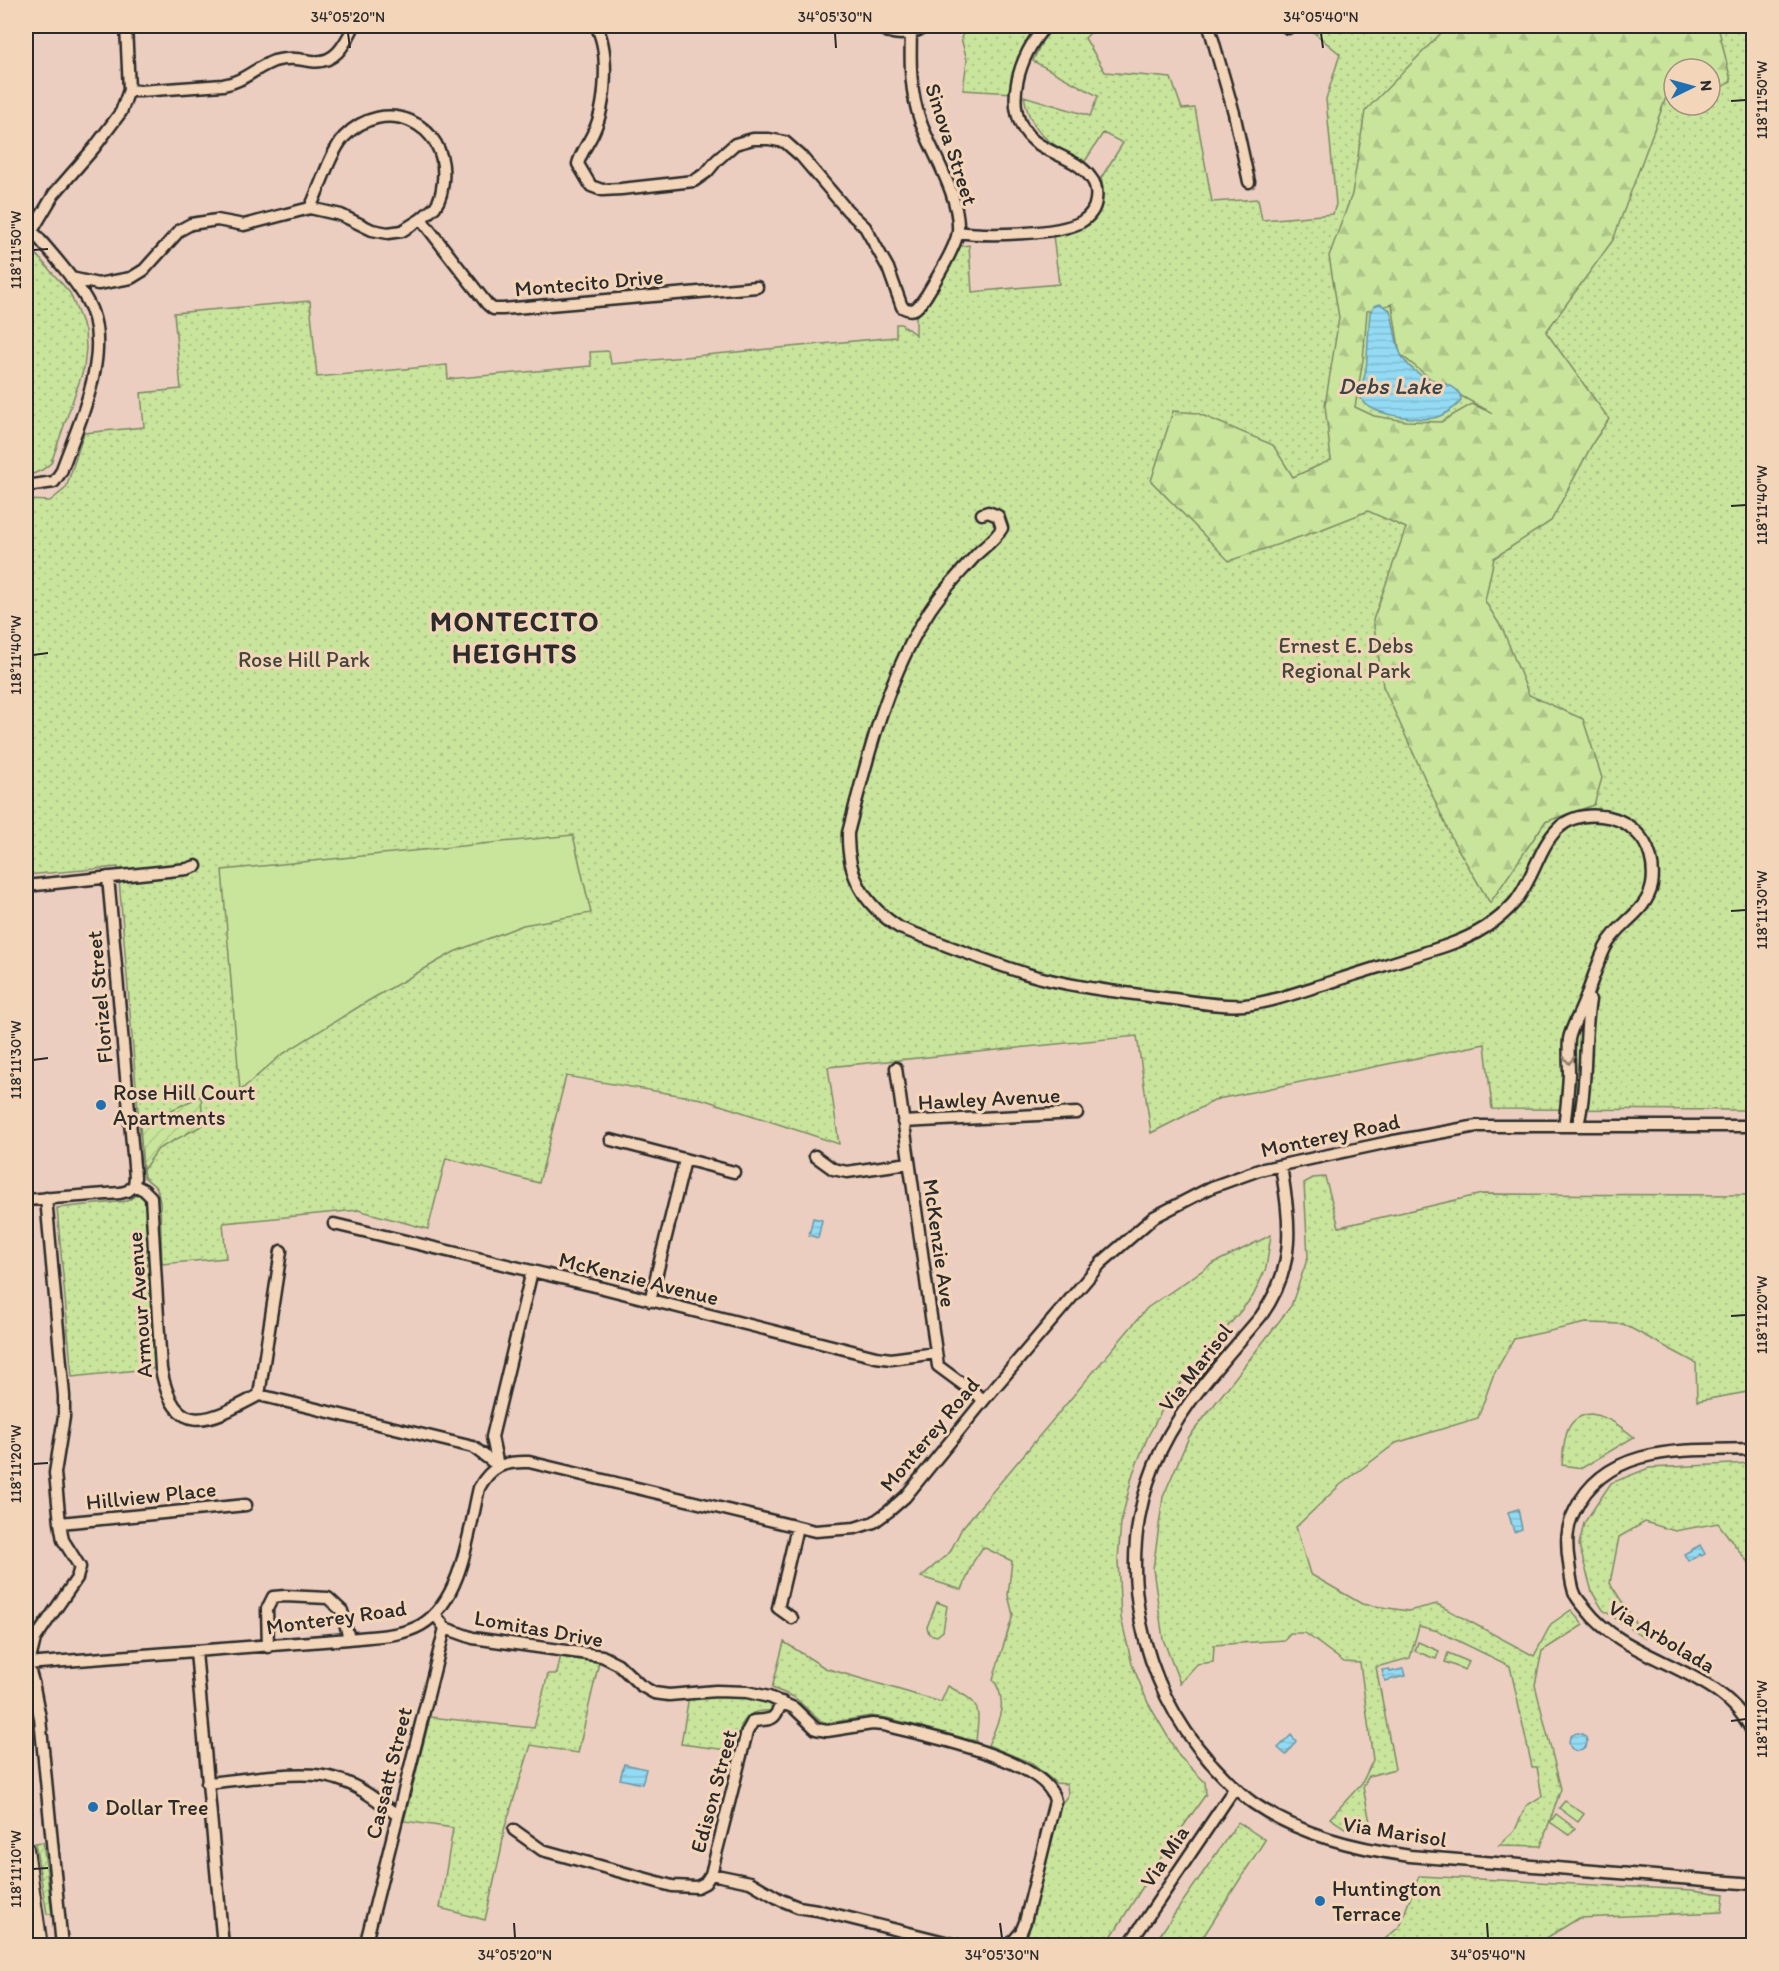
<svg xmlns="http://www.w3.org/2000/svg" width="1779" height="1971" viewBox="0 0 1779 1971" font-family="Itim,sans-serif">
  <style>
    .grass { fill: url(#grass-dots); stroke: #7a8864; stroke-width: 1.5; fill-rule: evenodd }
    .forest { fill: url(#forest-firs); stroke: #7a8864; stroke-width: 1.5; fill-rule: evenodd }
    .garden { fill: url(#garden-furrows); stroke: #7a8864; stroke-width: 1.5 }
    .pitch { fill: #c9e59c; stroke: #7a8864; stroke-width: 1.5 }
    .water { fill: url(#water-rules); stroke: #6995a4; stroke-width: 1.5 }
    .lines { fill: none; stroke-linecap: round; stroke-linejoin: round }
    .minor-casing { stroke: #2b2b2b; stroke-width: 15 }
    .major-casing { stroke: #2b2b2b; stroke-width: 18 }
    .minor { stroke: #f3d5b9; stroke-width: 10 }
    .major { stroke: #f3d5b9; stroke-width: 14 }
    .oneway { stroke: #8f8072 }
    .ticks { fill: none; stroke: #2b2b2b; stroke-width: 2 }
    .poi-dot { fill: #1f6fb2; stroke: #f3d5b9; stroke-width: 2 }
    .labels { text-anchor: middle; stroke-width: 6; stroke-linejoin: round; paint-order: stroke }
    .street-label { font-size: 22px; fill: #2b2b2b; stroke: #f3d5b9 }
    .park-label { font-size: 22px; fill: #43473c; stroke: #f3d5b9 }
    .poi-label { font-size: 22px; fill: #2b2b2b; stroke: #f3d5b9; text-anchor: start }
    .water-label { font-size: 24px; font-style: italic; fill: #3b4549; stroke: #f3d5b9 }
    .district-label { font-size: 28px; font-weight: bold; letter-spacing: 1.5px; fill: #2b2b2b; stroke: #f3d5b9 }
    .neatline { fill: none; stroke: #2b2b2b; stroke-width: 2 }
    .ticks-label { font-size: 15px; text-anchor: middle; fill: #2b2b2b }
  </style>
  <defs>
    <pattern id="grass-dots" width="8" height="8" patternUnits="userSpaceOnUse" patternTransform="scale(1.5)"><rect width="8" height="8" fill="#c9e59c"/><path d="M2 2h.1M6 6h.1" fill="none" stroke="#adc587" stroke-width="1.8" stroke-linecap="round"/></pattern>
    <pattern id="forest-firs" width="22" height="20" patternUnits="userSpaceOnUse" patternTransform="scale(1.5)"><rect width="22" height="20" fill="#c9e59c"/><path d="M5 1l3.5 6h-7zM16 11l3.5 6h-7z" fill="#adc587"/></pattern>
    <pattern id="garden-furrows" width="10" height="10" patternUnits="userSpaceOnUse" patternTransform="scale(1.5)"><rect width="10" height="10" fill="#c9e59c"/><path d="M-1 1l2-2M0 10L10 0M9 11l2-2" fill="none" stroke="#adc587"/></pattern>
    <pattern id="water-rules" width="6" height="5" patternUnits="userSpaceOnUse" patternTransform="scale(1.5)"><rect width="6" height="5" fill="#93dbf4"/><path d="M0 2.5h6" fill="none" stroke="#7fbcd1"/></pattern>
  </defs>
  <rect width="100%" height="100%" fill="#eccec0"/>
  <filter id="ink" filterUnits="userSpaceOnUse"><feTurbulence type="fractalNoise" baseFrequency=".0167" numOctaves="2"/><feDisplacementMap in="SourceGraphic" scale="12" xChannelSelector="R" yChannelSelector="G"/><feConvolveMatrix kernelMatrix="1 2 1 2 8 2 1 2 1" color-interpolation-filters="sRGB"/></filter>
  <g filter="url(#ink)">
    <path class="grass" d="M967,26h71c-15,20 -23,42 -24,67l-51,-3 4,-30 -6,-22z
      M1057,26h40l-12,12 20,34 66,6 11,31 13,-1 17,94 46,-3 4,21 71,-6 3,-10 -10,-105 14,-45 -34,-28h447v1084l-261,-1 -7,-65 -267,55 -67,34 -14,-97 -309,31 11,77 -137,-45 -136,-23 -27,107 -93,-25 -18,71 -70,-19 -135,13 3,35 -64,6 -2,-62 -3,-14 -13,-11 -1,-7 -25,-303 -92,8v-375l24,1 16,-13 18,-55 60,-6 -3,-34 40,-4 -7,-76 136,-12 7,76 130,-12 1,14 143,-13 -1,-14 19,-1 2,13 285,-27v-13h5l15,11v-20l9,-11 31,-57 13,-2 3,47 87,-8 -6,-49 30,-9 16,-14 4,-24 -2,-10 22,-35 -20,-10 -19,30c-32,-21 -53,-25 -60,-67l66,20 8,-20 -65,-35 10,-22zM1674,69h36v36h-36z
      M26,243l44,50 15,38 1,17 -2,20 -33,95 -9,7 -16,7z
      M1325,1177l14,50 143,-33 271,1 1,186 -7,11 -50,9 -1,-38 -73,-39 -37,-1 -72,16 -21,37 -15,42 -82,25 -56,42 -44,42 14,47 52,30 46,7 29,-7 97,52 17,-32 20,-14 12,15 -41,26 -7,34 26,104 -20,57 -42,-1 16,-15 11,-24 16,-10 -5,-29h-5l-22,-101 -72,-35 -19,-5 -9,32 -34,9 19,102 -26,7 -6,11 9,45 -27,-4 -15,-10 32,-35 11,-23 -13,-97 -16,-1 -39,-29h-15l-6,7 -70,5 -1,17 -16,2 -17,19 -17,-44 -10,-70 10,-72 26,-60 102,-131 17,-49 -4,-74 9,-5z
      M141,1192l6,7 9,169 -84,9 -15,-169 70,-7z
      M1271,1235l-5,33 -13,28 -85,103 -20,37 -15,37 -12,49 -3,38 3,58 11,46 16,39 31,53 26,26 1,12 -45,64 -55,87h-91l12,-13 32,-125 9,-12 -1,-11 -11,-1 -25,-20 -43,-18c11,-24 21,-43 5,-66l20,-64 -5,-20 4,-34 -29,-14 -10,15 -11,28 -41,-13 29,-25 12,-24 185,-220 65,-44z
      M1591,1414c18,3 29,12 43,23l-52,31 -20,-3c2,-23 2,-49 29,-51z
      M1753,1463v103l-3,-1 -32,-42 -43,8 -30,-9 -26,15 -9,46 35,55 -42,-28 -11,-18 -13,-47 5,-22 27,-40 38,-15z
      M937,1602l10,4 -4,25 -6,5 -8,-2 -2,-7z
      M784,1642l41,26 116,34 7,-16c33,18 32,18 28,55l-89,-23 -17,-2 -41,7 -9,-2 -26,-24 -22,-9z
      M561,1654l39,4 -22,95 -47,-8 -27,85 -3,21 -16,69 -45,-12 13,-80 -49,-7 26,-104 104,11 14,-54h9z
      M713,1694l53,5 8,5 -1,6c-7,2 -14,0 -19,3 -15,6 -16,24 -19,38l-54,-7 8,-48z
      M1238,1822l27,18 -67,105h-45z
      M1419,1876l273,14 32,4 -2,18 -143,6 -44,27h-157l21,-18z
      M1753,1900v45h-7z"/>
    <path class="forest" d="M1448,26h270l13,55 -21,14v-26h-36v25l-6,-2 -55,148 -67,92 63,87 -15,22 -43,80 -57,37 -9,43 18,29 26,65 54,24 19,59 -8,27 -49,17 -55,81 -37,-62 -70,-155 -10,-66 33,-92 -38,-17 -48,19 -91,31 -78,-80 22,-70 24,2 76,32 20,32 38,-17 -6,-55 14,-87 -10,-62 23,-62 13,-83zM1392,304l8,50 32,26 60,33 -20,-9 -31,18 -35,-1 -32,-5 -19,-9 8,-47 4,-49z"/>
    <path class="garden" d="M201,1096l2,29 -45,24 -15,21 -3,-45z
      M43,1842l9,72h-5l-12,-71z"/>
    <path class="pitch" d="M573,835l18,78 -68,12 -69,27 -86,49 -87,54 -41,36 -18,-221z
      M1418,1642l21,9 -3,8 -21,-8z
      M1448,1653l21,9 -4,8 -20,-8z
      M1565,1801l19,13 -6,8 -19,-14z
      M1556,1814l19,14 -6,7 -19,-13z"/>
    <path class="water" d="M1380,304l10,6c8,27 3,49 31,65 13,8 40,7 40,26 -7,8 -16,14 -27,17 -16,3 -68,-3 -73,-21 -2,-10 4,-18 5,-28 2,-18 2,-37 4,-56l4,-7z
      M813,1218l9,2 -4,18 -9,-3z
      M1518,1509l4,20 -8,3 -6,-20z
      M1700,1545l5,9 -4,2 -1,-2 -12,7 -4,-7z
      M1389,1669l1,3 13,-3 2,7 -20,5 -3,-11z
      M1569 1742a9 9 0 1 1 18 0a9 9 0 1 1-18 0Z
      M1291,1735l5,6 -10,14 -8,-7z
      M624,1764l22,5 -4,15 -22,-5z"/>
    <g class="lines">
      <defs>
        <path id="minor" d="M596,26c14,24 10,80 -2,105 -5,12 -13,21 -16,33l13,22 11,4 19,-1 73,-8 13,-9 10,-12 18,-16 18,-5h16l16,3 16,14 46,54 18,17 23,41 14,39c13,7 16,0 24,-11 8,-13 31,-51 32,-65 2,-35 -25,-76 -37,-108 -11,-31 -11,-59 -10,-91
          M877,26c15,11 34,10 49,0
          M1209,26l25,87 15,69
          M1286,26l2,2
          M129,90l11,1 83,-6c20,-3 32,-17 51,-24 13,-4 24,-2 37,0 24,4 34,-17 43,-35
          M310,208c10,-20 20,-55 34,-71 40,-42 105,-15 99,44 -1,9 -2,18 -8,26 -4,4 -10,8 -14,12
          M26,223c20,25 44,49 60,76 30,49 -8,125 -25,173l-7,10 -28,4
          M32,231l22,-37 40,-46 27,-36 8,-22 -3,-64
          M958,232c27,4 99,3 123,-10 8,-5 14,-12 15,-22 1,-7 0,-16 -5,-22 -13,-19 -39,-23 -57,-37 -35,-29 -14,-89 12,-115
          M71,278l27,6 33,-6 13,-8 36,-40 11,-6 26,-4 27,5 66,-17 31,7 31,15 16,3 14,-2 19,-12 66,85 6,5h10l254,-22
          M982,514l6,-2 10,4 4,12c-6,11 -17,18 -25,26 -16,18 -34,36 -47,56 -44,68 -62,146 -82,223 -1,43 16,72 52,95 41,15 82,32 124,45 45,14 94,19 141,25 26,3 54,9 80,7 28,-3 56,-14 83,-22 40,-13 81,-25 120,-38 26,-9 49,-22 67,-43 28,-35 27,-92 86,-86 14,1 25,6 35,16 14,13 19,34 16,53 -6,29 -35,38 -47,63 -9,19 -15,40 -23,59 -4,10 -11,21 -13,32 -1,11 0,24 0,35 -1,17 -2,34 -5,51
          M108,877l27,300 -1,8
          M26,886l161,-17 9,-3
          M896,1068l42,298 46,34
          M903,1122l174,-9
          M1578,1125c10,-41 5,-83 12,-125
          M611,1140l123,32
          M815,1156l18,13 14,3 62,-9
          M1281,1166c9,56 16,100 -20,150 -40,48 -84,92 -107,150 -40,100 -14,217 56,296 14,15 26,29 43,41 47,32 101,45 157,53l344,28
          M134,1185l10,5 7,7 10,172c14,72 49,52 98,26l214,52 25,19
          M26,1200l94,-7 8,-2 6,-6
          M334,1224l261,62 281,71 15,2 45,-6
          M650,1301l35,-141
          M259,1395l22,-144
          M1754,1449c-64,2 -146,-7 -179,61 -9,17 -9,34 -6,53 1,9 2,23 6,31 2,5 7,10 11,15 42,56 140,58 168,127
          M498,1466l-6,-29 40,-166
          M60,1523l186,-18
          M792,1618l-14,-10 19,-81
          M445,1628l28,10 129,18 16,8 22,21 14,8 15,2 47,-4 31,1 22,5 25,11 22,21 11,2 45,-7 11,1c36,9 165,34 172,76l-30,121 -4,10 -12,14
          M268,1647l-1,-38 6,-12 12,-1 43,2 14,13 7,28
          M196,1652l27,294
          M26,1658l7,24 7,36 22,228
          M26,1664l323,-25c24,-3 51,-2 72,-14 41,-24 48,-95 58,-137 12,-22 26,-27 50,-26l286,69 40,-3 19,-6 15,-11 16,-14 79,-97 117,-137 53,-46 58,-30 47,-17 130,-28 88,-16h277
          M29,1664l6,-25 42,-61 3,-11 -17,-27 -3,-17 -5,-50 9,-56v-21l-18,-198
          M207,1783c36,-3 98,-15 130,-4 23,7 41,22 60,36
          M514,1830l28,20 130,36 25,1 8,-4 6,-9 39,8 31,18 17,7 19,3 144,36
          M711,1874l36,-142 6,-11c20,-2 21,0 29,-19
          M365,1946l80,-318 -10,-14
          M1128,1946l106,-157"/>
        <path id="major" d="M26,1849l14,97"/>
      </defs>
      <use href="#minor" class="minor-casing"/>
      <use href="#major" class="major-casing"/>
      <use href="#minor" class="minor"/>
      <use href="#major" class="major"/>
    </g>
    <defs><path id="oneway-chevron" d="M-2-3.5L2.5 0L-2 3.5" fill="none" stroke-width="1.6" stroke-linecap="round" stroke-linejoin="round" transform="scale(1.5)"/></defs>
    <use class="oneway" href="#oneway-chevron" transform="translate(1569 1060) rotate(91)"/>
  </g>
  <path class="ticks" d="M348,33l2,15M835,33l1,15M1321,33l2,15M1731,101l15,-1M33,250l15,-1M1731,506l15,-1M33,655l15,-2M1731,911l15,-1M33,1060l15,-2M1731,1316l15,-1M33,1464l15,-1M1731,1721l15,-2M33,1869l15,-1M514,1923l1,15M1000,1923l2,15M1487,1923l1,15"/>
  <g class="poi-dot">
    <circle cx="101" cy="1105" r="6"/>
    <circle cx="93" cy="1807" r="6"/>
    <circle cx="1320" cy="1901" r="6"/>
  </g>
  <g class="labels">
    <g class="street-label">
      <text transform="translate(952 144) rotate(72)" y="8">Sinova Street</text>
      <text transform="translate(589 282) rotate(-5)" y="8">Montecito Drive</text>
      <text transform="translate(99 997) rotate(-95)" y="8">Florizel Street</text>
      <text transform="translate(989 1098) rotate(-3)" y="8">Hawley Avenue</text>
      <text transform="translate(1330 1135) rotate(-12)" y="8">Monterey Road</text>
      <text transform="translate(940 1243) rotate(82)" y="8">McKenzie Ave</text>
      <text transform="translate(639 1278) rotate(14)" y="8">McKenzie Avenue</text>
      <text transform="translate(139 1305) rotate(-94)" y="8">Armour Avenue</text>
      <text transform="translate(1195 1367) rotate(-52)" y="8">Via Marisol</text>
      <text transform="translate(929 1434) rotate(-50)" y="8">Monterey Road</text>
      <text transform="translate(151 1495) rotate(-6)" y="8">Hillview Place</text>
      <text transform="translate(336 1617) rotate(-8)" y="8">Monterey Road</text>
      <text transform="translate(539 1628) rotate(10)" y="8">Lomitas Drive</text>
      <text transform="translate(1662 1636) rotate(31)" y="8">Via Arbolada</text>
      <text transform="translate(388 1773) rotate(-76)" y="8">Cassatt Street</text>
      <text transform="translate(713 1791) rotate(-75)" y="8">Edison Street</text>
      <text transform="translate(1395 1831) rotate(9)" y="8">Via Marisol</text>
      <text transform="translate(1164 1856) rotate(-56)" y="8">Via Mia</text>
    </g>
    <g class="park-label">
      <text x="1346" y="653">Ernest E. Debs<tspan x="1346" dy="25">Regional Park</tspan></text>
      <text x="304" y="667">Rose Hill Park</text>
    </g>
    <g class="poi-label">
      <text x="113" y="1100">Rose Hill Court<tspan x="113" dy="25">Apartments</tspan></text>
      <text x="105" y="1815">Dollar Tree</text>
      <text x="1332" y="1896">Huntington<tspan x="1332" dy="25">Terrace</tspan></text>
    </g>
    <g class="water-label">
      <text x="1390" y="394">Debs Lake</text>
    </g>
    <g class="district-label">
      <text x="515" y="631">MONTECITO<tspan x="515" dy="32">HEIGHTS</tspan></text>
    </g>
  </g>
  <rect width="1779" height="1971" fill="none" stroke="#f3d5b9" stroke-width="66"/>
  <g transform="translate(1692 87) rotate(85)"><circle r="28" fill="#f3d5b9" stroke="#a39180" stroke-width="1.5"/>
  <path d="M0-4.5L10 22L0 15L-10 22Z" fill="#1f6fb2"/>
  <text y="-9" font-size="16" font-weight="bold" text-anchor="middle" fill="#2b2b2b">N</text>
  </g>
  <rect x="33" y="33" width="1713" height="1905" class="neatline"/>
  <g class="ticks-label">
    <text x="348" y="22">34°05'20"N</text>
    <text x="835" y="22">34°05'30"N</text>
    <text x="1321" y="22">34°05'40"N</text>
    <text transform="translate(1762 100) rotate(-90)" y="5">118°11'50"W</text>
    <text transform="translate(16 250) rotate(-90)" y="5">118°11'50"W</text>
    <text transform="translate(1762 505) rotate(-90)" y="5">118°11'40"W</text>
    <text transform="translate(16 655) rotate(-90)" y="5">118°11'40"W</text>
    <text transform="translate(1762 910) rotate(-90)" y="5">118°11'30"W</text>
    <text transform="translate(16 1060) rotate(-90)" y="5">118°11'30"W</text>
    <text transform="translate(1762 1315) rotate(-90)" y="5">118°11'20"W</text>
    <text transform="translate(16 1464) rotate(-90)" y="5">118°11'20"W</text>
    <text transform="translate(1762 1719) rotate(-90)" y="5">118°11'10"W</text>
    <text transform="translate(16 1869) rotate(-90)" y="5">118°11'10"W</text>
    <text x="515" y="1960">34°05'20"N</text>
    <text x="1002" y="1960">34°05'30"N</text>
    <text x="1488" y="1960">34°05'40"N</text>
  </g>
</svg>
